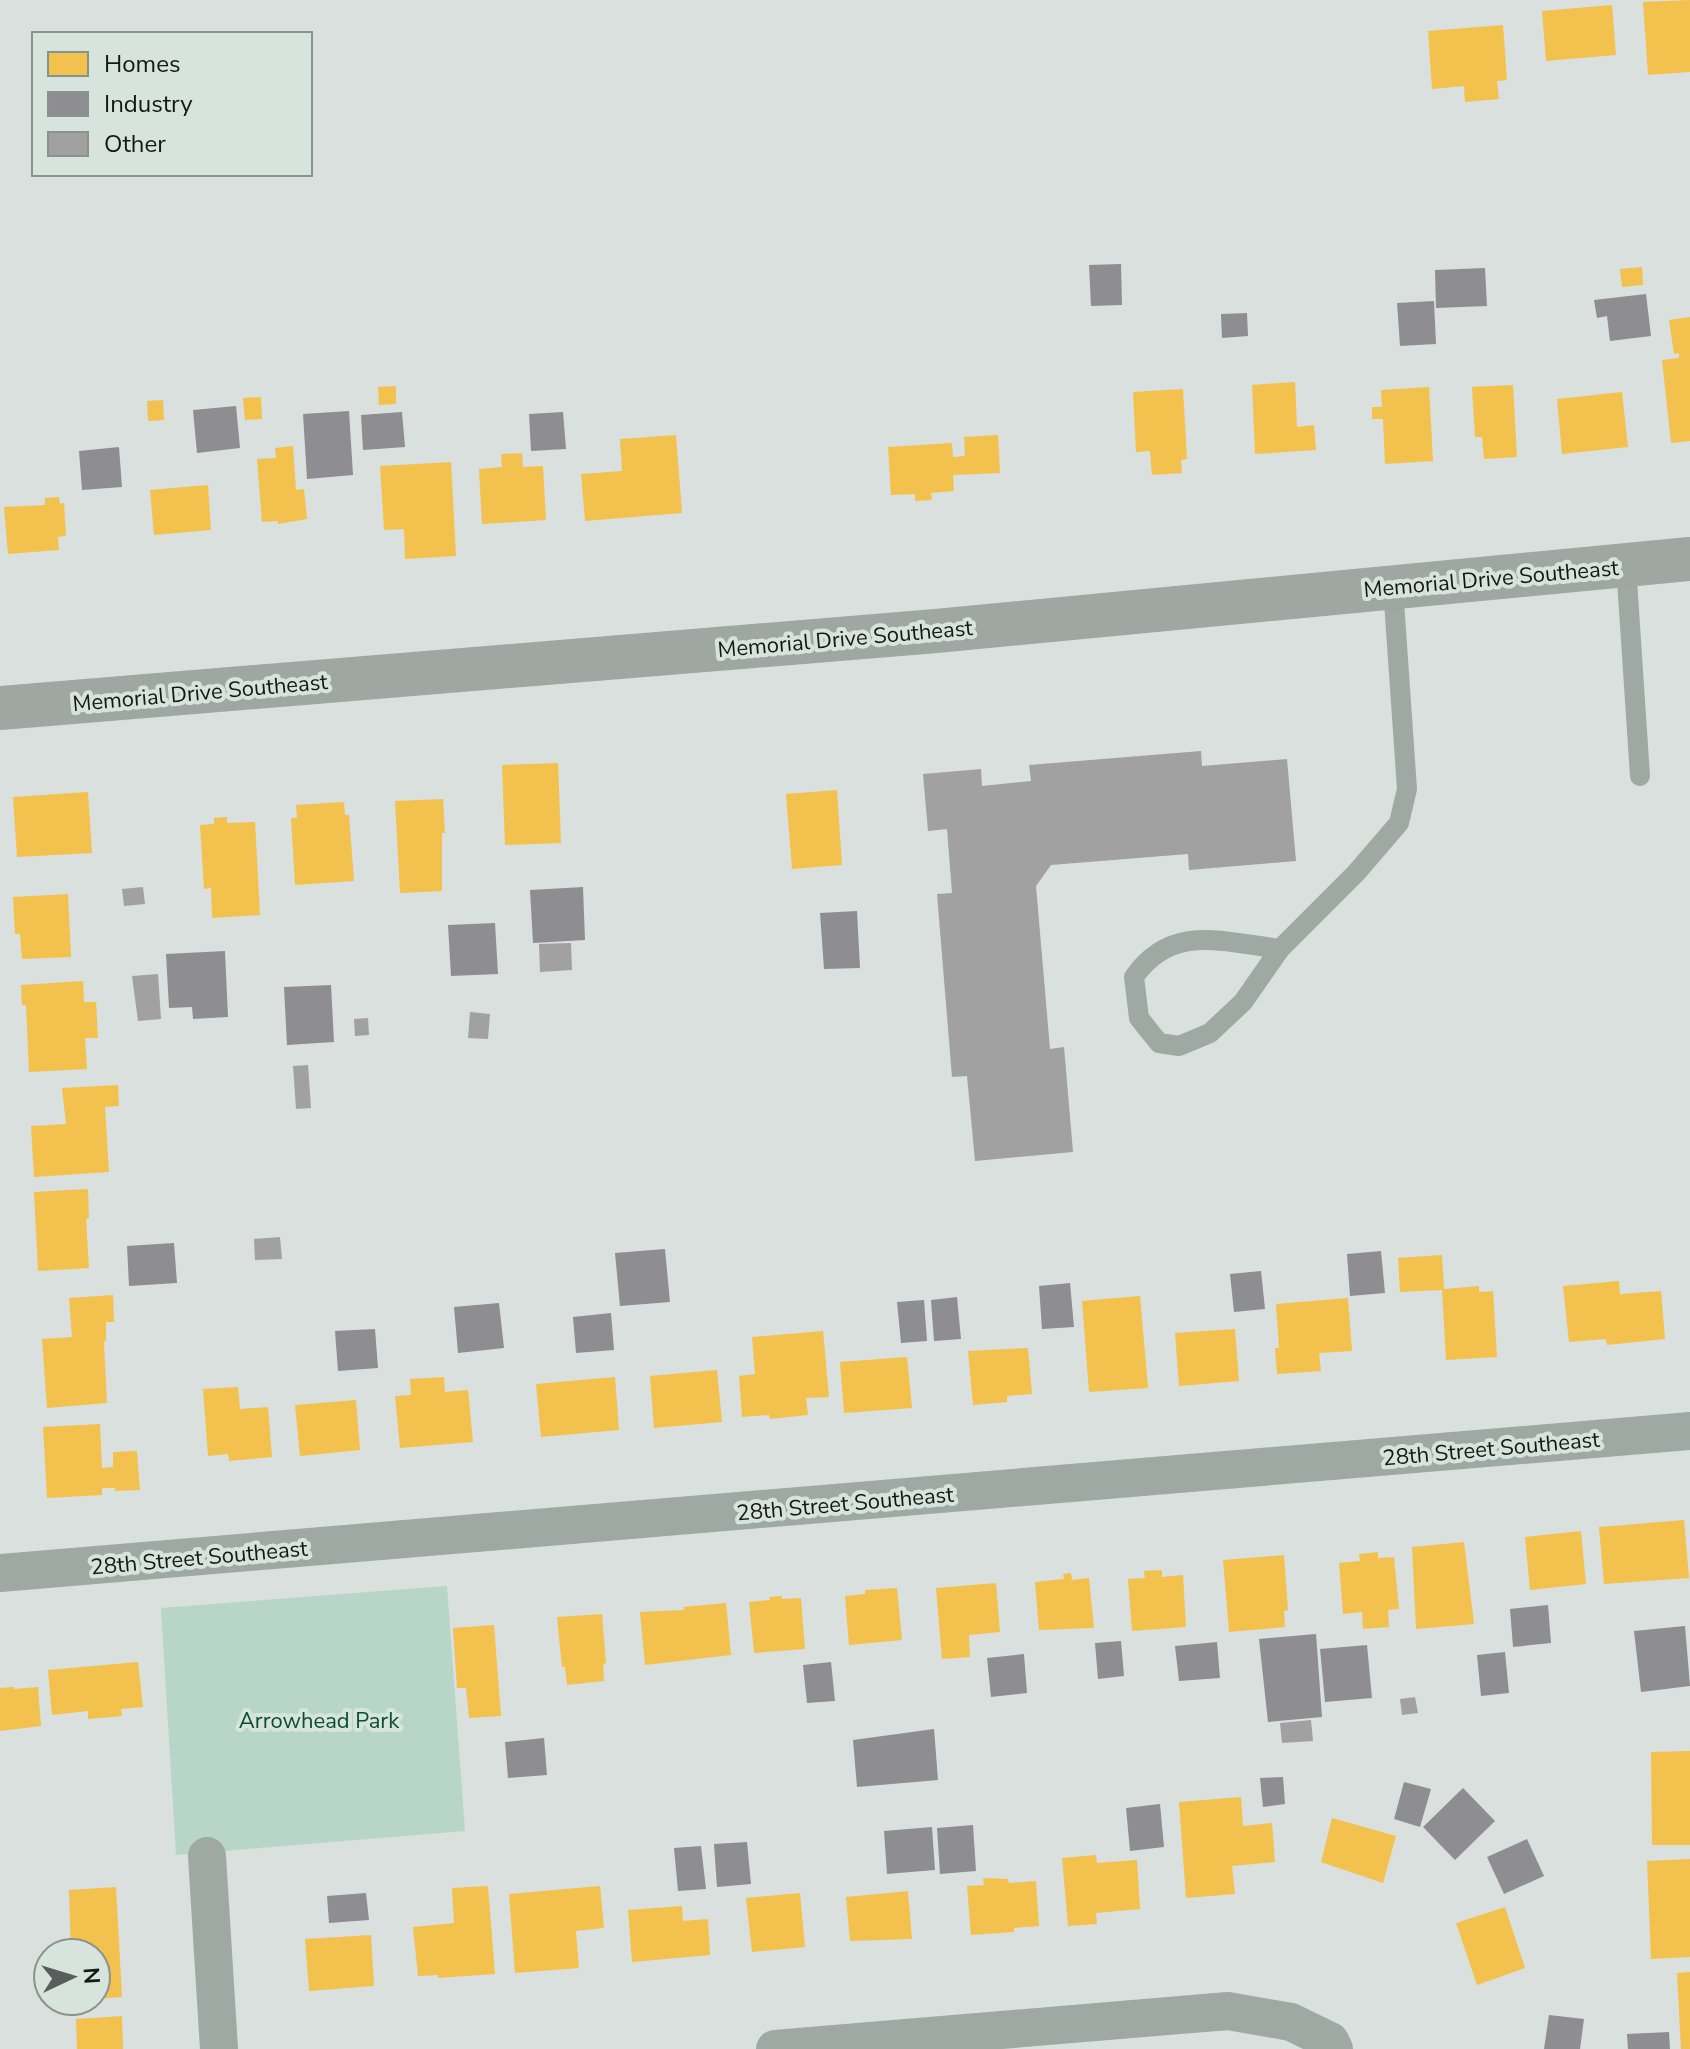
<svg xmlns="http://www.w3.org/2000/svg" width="1690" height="2049" viewBox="0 0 1690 2049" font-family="'Nunito Sans',sans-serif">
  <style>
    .green { fill: #b8d6c7 }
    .homes { fill: #f2c14e }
    .industry { fill: #8d8d92 }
    .building { fill: #a0a1a0 }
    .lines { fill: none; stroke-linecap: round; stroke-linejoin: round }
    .lane { stroke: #9ea9a3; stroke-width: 20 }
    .street { stroke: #9ea9a3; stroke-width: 38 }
    .secondary { stroke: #9ea7a2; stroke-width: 44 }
    .labels { text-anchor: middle; stroke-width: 8; stroke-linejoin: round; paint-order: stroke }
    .street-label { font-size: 22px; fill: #141816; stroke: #d7e3dd }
    .park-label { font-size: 22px; fill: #0a4e36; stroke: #d7e3dd }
  </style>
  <rect width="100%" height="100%" fill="#dae0dd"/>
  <path class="green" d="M447,1586l18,245 -289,24 -15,-247z"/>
  <path class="homes" d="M1690,0v72l-42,3 -5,-73z
    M1612,5l4,50 -70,6 -4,-50z
    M1503,25l4,55 -10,1 2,18 -34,3 -1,-16 -32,3 -4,-58z
    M1642,267l1,18 -21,2 -2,-18z
    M1690,317v124l-19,2 -9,-83 17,-2v-5l-5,1 -5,-34z
    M1295,382l2,45 17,-2 2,25 -61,4 -3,-69z
    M1513,385l4,72 -33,2 -2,-22h-7l-3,-50z
    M396,386v18l-17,1 -1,-18z
    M1429,387l4,74 -48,3 -2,-45h-11v-12h10l-1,-17z
    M1183,389l4,70 -6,1 1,13 -30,2 -2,-24 -14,1 -3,-60z
    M1622,392l6,55 -66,7 -5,-55z
    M261,397l1,22 -17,1 -2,-22z
    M163,400l1,20 -16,1 -1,-20z
    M676,435l6,78 -97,8 -4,-47 41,-3 -2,-32z
    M998,435l2,38 -47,2 1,16 -23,2 1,7 -17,1v-7l-24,1 -3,-48 64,-4 1,14 12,-1 -1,-19z
    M293,446l3,44 8,-1 3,30 -29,5v-3l-16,1 -5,-63 19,-1 -1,-10z
    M522,453l1,14 20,-1 3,54 -64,4 -3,-55 23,-2 -1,-13z
    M451,462l5,94 -51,3 -1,-30 -20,1 -4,-64z
    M208,485l3,45 -57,5 -4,-45z
    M59,497l1,7 4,-1 2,33 -8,1 1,13 -51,4 -4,-47 41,-2v-7z
    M558,763l3,80 -56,2 -3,-80z
    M837,790l5,75 -50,4 -6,-75z
    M88,792l4,61 -75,4 -4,-60z
    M443,799l2,34h-3v58l-42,2 -5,-92z
    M344,802l1,13h4l5,66 -59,4 -4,-67h6l-1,-13z
    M227,817v6l28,-1 5,93 -48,3 -1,-30 -7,1 -4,-64 14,-1v-6z
    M68,894l3,63 -49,2 -2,-25h-5l-2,-37z
    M83,981l1,21h12l2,36h-13l2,31 -58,3 -3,-67h-4l-1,-20z
    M118,1085l1,21 -14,1 4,65 -75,5 -3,-51 35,-2 -4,-36z
    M88,1189l1,29 -3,1 3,49 -51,3 -4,-79z
    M1442,1255l2,34 35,-3v6l14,-1 4,66 -51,3 -4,-70 -42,2 -2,-34z
    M1619,1281l1,13 41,-3 4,48 -58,6 -1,-6 -37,3 -6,-56z
    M113,1295l1,27h-8v19h-2l3,62 -60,5 -5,-69 30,-2 -3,-39z
    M1140,1296l8,92 -59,4 -7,-91z
    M1348,1298l4,53 -33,2 2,18 -44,3 -2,-26h4l-3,-44z
    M1235,1329l4,52 -60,5 -4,-53z
    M823,1331l6,66 -23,1 2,17 -38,4 -1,-4 -27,2 -3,-41 16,-2 -3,-37z
    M1028,1348l4,46 -25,2v6l-34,3 -5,-54z
    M907,1357l5,51 -68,5 -4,-51z
    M717,1370l5,52 -68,6 -4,-52z
    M444,1377l1,15 23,-2 5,52 -73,6 -5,-52 16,-1 -1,-16z
    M615,1377l4,53 -78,7 -5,-53z
    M238,1387l2,22 28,-2 4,50 -43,4 -1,-7 -20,2 -5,-67z
    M356,1400l4,50 -60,6 -5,-51z
    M100,1424l2,44 11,-1v-15l24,-1 3,39 -25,1v-3h-13v7l-55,3 -4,-71z
    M1684,1520l5,58 -85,6 -5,-57z
    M1581,1531l5,53 -56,6 -5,-53z
    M1464,1542l10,82 -58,5 -4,-82z
    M1378,1552v6l16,-1 5,52 -11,1 1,17 -26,2 -1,-17 -19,2 -4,-51 21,-2 -1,-7z
    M1284,1555l4,55 -4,1 1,16 -56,5 -6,-72z
    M1162,1570v7l21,-2 3,52 -54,4 -4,-52 17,-1 -1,-7z
    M1071,1573l1,7 17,-2 5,50 -55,2 -4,-48 29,-3 -1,-5z
    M996,1583l4,49 -31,3 1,22 -28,2 -6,-71z
    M897,1588l5,52 -53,5 -4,-49 20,-2v-4z
    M782,1596v3l19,-1 4,51 -51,4 -5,-51 21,-2 -1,-3z
    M726,1603l5,52 -86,10 -5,-53 44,-2 -1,-3z
    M602,1614l4,49 -3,1 1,17 -37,4 -2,-18h-3l-5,-50z
    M494,1625l7,91 -32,2 -3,-30h-9l-4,-60z
    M138,1662l5,45 -22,2 1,7 -34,3v-8l-36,4 -4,-45z
    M14,1687v2l24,-2 3,39 -41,5v-43z
    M1690,1751v94h-38l-1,-93z
    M1241,1797l2,29 29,-3 3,39 -43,4 3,28 -49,4 -7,-96z
    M1332,1818l64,18 -13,47 -62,-21z
    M1096,1855l1,8 40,-3 3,49 -44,4 1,11 -29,2 -6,-68z
    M1690,1859v98l-39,2 -4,-98z
    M983,1878l25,1 1,4 27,-2 3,45 -25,2v4l-43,3 -4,-49 17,-1z
    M488,1886l7,88 -57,4v-3l-20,1 -5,-49 41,-4 -2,-35z
    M600,1886l4,42 -28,3 3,37 -64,5 -6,-79z
    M116,1887l6,110 -26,2v-46h-25l-2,-63z
    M908,1891l4,48 -62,2 -4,-44z
    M800,1893l5,54 -53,5 -6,-54z
    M682,1906l1,15 25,-2 2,36 -78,7 -4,-52z
    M1505,1907l20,61 -48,17 -21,-62z
    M371,1935l3,51 -65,5 -4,-52z
    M1690,1972v77h-9l-4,-76z
    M122,2016l1,33h-46l-1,-30z"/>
  <path class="industry" d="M1121,264l1,41 -31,1 -2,-41z
    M1485,268l2,38 -51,2 -1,-38z
    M1646,294l5,42 -41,5 -3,-25 -10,2 -3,-18z
    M1434,301l2,43 -36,2 -3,-43z
    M1247,313l1,23 -26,2 -1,-24z
    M236,406l4,42 -43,5 -4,-43z
    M349,411l4,64 -46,4 -4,-65z
    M402,412l3,35 -42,3 -2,-35z
    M563,412l3,37 -35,2 -2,-37z
    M119,447l3,40 -40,3 -3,-39z
    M583,887l2,53 -52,3 -3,-53z
    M857,911l3,57 -36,1 -4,-56z
    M495,923l3,51 -47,2 -3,-51z
    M225,951l3,66 -35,2 -1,-12 -23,1 -3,-54z
    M331,985l3,57 -47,3 -3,-58z
    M174,1243l3,40 -48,3 -2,-40z
    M665,1249l5,53 -50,4 -5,-53z
    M1381,1251l4,42 -35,3 -3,-42z
    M1261,1271l4,38 -31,3 -4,-38z
    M1070,1283l4,44 -32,2 -3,-43z
    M957,1297l4,42 -27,2 -3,-41z
    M924,1300l3,41 -26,2 -4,-41z
    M499,1303l5,45 -46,5 -4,-46z
    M611,1313l3,37 -38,3 -3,-36z
    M375,1329l3,39 -40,3 -3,-40z
    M1548,1605l3,38 -38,4 -3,-38z
    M1685,1626l5,60 -49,6 -7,-61z
    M1316,1634l6,83 -54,5 -9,-83z
    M1121,1641l3,35 -26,3 -3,-36z
    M1217,1642l3,36 -41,3 -4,-35z
    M1367,1645l5,53 -47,4 -5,-53z
    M1505,1652l4,41 -28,3 -4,-41z
    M1024,1654l3,39 -36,4 -4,-39z
    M831,1662l4,39 -28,2 -4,-38z
    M934,1729l4,51 -81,7 -4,-47z
    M544,1738l3,37 -39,3 -3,-36z
    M1283,1777l2,27 -22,3 -3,-29z
    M1404,1782l27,7 -11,38 -26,-8z
    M1463,1788l32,33 -40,39 -32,-33z
    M1160,1804l4,43 -34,4 -4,-43z
    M973,1825l3,46 -36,3 -3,-46z
    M932,1827l3,43 -48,4 -3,-43z
    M1527,1839l17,37 -40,18 -17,-37z
    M747,1842l4,42 -34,3 -3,-43z
    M701,1846l5,43 -28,2 -4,-43z
    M366,1893l3,27 -40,3 -2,-27z
    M1549,2015l35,4 -4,30h-36z
    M1669,2032l1,17h-42l-1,-15z"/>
  <path class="building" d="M1201,751l1,15 85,-7 9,102 -107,9 -1,-16 -137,11 -15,21 14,163 14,-2 9,105 -98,9 -8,-85 -15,1 -15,-183 15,-1 -5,-64 -19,2 -5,-57 58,-5 1,17 49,-5 -2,-16z
    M143,887l2,17 -21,2 -2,-17z
    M571,943l1,27 -32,2 -1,-28z
    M158,974l3,45 -23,2 -6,-45z
    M470,1012l20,2 -2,25 -20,-1z
    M368,1018l1,17 -14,1 -1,-17z
    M308,1065l3,43 -15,1 -3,-43z
    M280,1237l2,22 -27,1 -1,-21z
    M1415,1697l3,16 -16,2 -2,-16z
    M1311,1720l2,21 -31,2 -2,-20z"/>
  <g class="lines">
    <path class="lane" d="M1626,565l14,211
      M1280,949c-57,-7 -108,-26 -146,28l5,41 20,25 20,3 31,-13 33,-31 37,-53 76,-76 43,-50 8,-34 -14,-202"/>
    <path class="street" d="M0,1573l1690,-142
      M207,1856l12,193
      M775,2049l453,-38 63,11 39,19 4,8"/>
    <path class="secondary" d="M0,708l936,-77 754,-72"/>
  </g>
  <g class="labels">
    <g class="street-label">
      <text transform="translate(1491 578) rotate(-5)" y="8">Memorial Drive Southeast</text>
      <text transform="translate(845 638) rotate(-5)" y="8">Memorial Drive Southeast</text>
      <text transform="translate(200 692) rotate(-5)" y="8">Memorial Drive Southeast</text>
      <text transform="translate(1491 1448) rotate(-5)" y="8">28th Street Southeast</text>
      <text transform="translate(845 1503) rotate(-5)" y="8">28th Street Southeast</text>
      <text transform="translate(199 1557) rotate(-5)" y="8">28th Street Southeast</text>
    </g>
    <g class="park-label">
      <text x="319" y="1728">Arrowhead Park</text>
    </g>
  </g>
  <rect x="32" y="32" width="280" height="144" fill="#d7e3dd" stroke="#89928d" stroke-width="2"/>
  <rect x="48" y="52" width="40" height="24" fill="#f2c14e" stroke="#89928d" stroke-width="2"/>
  <text x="104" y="72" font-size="24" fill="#141816">Homes</text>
  <rect x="48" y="92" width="40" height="24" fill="#8d8d92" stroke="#89928d" stroke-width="2"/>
  <text x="104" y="112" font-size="24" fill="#141816">Industry</text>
  <rect x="48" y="132" width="40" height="24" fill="#a0a1a0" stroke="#89928d" stroke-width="2"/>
  <text x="104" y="152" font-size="24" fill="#141816">Other</text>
  <g transform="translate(72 1977) rotate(86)"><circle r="38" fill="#d7e3dd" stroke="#89928d" stroke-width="2"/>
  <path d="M0-6L14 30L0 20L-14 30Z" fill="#595e5c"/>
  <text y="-12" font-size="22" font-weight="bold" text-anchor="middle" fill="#141816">N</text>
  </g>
</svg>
